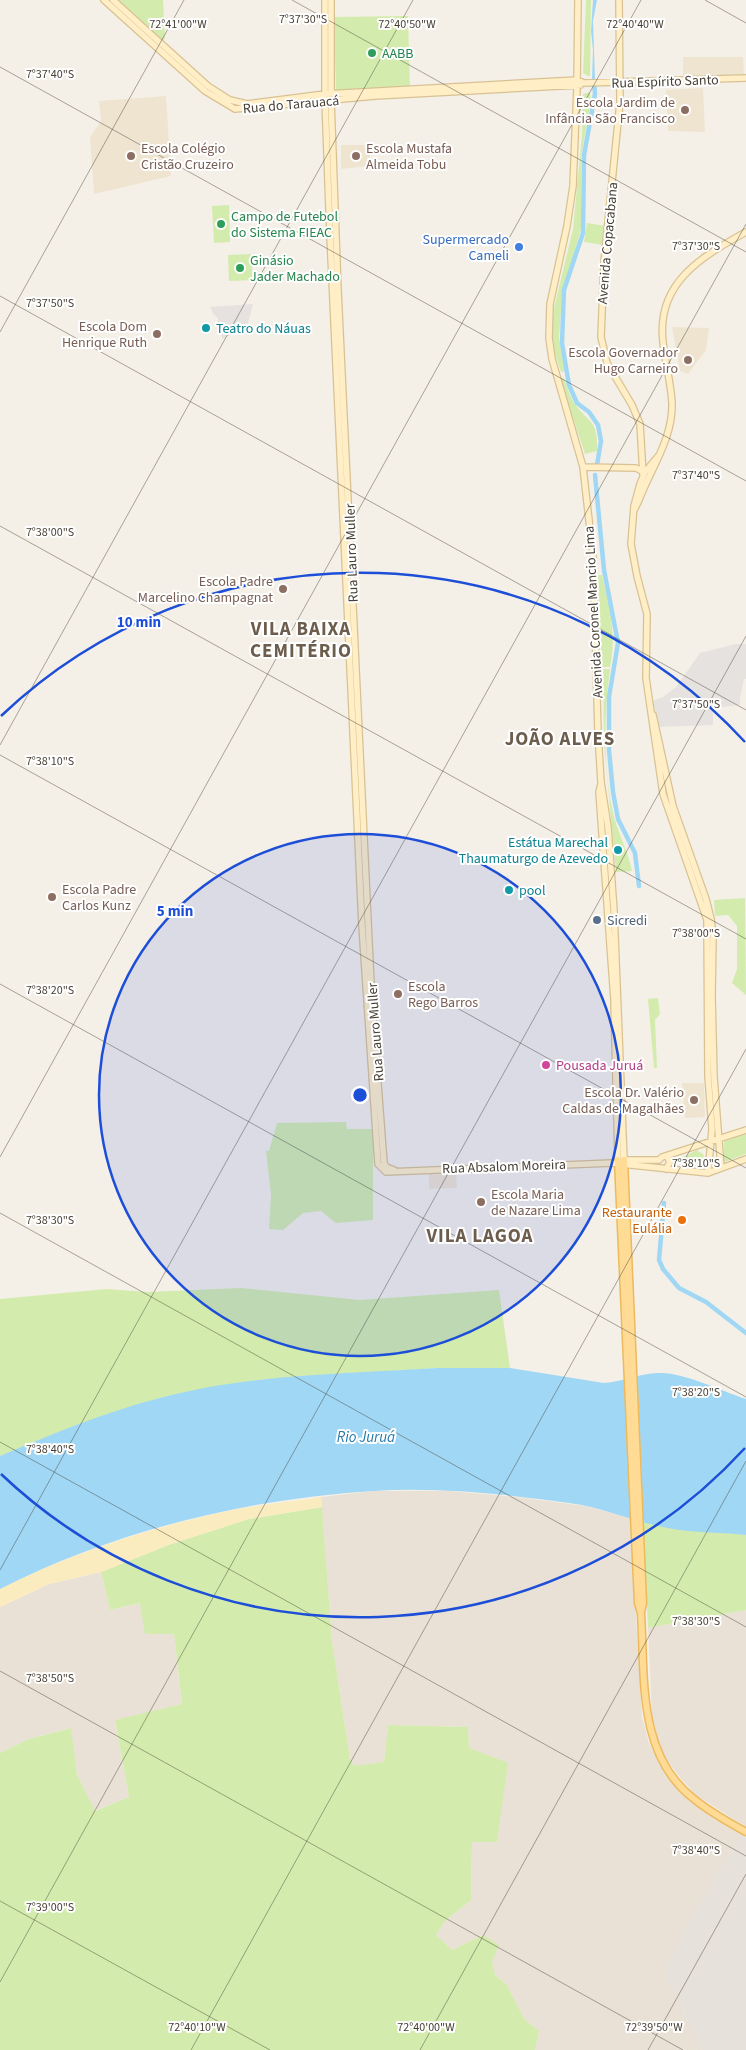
<svg xmlns="http://www.w3.org/2000/svg" width="746" height="2050" viewBox="0 0 746 2050" font-family="'Source Sans 3',sans-serif">
  <style>
    .residential { fill: #e9e1d5 }
    .industrial { fill: #e7e1dc }
    .education { fill: #efe4d0 }
    .green { fill: #d3ecad }
    .sand { fill: #fbecc0 }
    .parking { fill: #e5e2df }
    .water { fill: #9fd7f5 }
    .lines { fill: none; stroke-linecap: round; stroke-linejoin: round }
    .canal { stroke: #9fd7f5; stroke-width: 4.5 }
    .secondary-casing { stroke: #d8c294; stroke-width: 8 }
    .primary-casing { stroke: #ecba5e; stroke-width: 9 }
    .secondary { stroke: #ffeec6; stroke-width: 5.5 }
    .primary { stroke: #ffdb95; stroke-width: 6 }
    .ticks { fill: none; stroke: #484035; stroke-width: 1; stroke-opacity: 0.45 }
    .ring { fill: none; stroke: #1d4ed8; stroke-width: 2.5 }
    .leisure-dot { fill: #2e9e5b; stroke: #fff; stroke-width: 2 }
    .education-dot { fill: #8d6e63; stroke: #fff; stroke-width: 2 }
    .shop-dot { fill: #3f7fe0; stroke: #fff; stroke-width: 2 }
    .culture-dot { fill: #0f9aa8; stroke: #fff; stroke-width: 2 }
    .service-dot { fill: #5c6f8a; stroke: #fff; stroke-width: 2 }
    .hotel-dot { fill: #d1479c; stroke: #fff; stroke-width: 2 }
    .food-dot { fill: #e8710a; stroke: #fff; stroke-width: 2 }
    .labels { text-anchor: middle; stroke-width: 4; stroke-linejoin: round; paint-order: stroke }
    .leisure-label { font-size: 14px; fill: #27864d; stroke: #fff; text-anchor: start }
    .street-label { font-size: 14px; fill: #484035; stroke: #fff }
    .education-label { font-size: 14px; fill: #785e54; stroke: #fff; text-anchor: end }
    .shop-label { font-size: 14px; fill: #366cbe; stroke: #fff; text-anchor: end }
    .culture-label { font-size: 14px; fill: #0d838f; stroke: #fff; text-anchor: start }
    .service-label { font-size: 14px; fill: #4e5e75; stroke: #fff; text-anchor: start }
    .hotel-label { font-size: 14px; fill: #b23c85; stroke: #fff; text-anchor: start }
    .food-label { font-size: 14px; fill: #c56008; stroke: #fff; text-anchor: end }
    .water-label { font-size: 15px; font-style: italic; fill: #2479ab; stroke: #fff }
    .district-label { font-size: 19px; font-weight: bold; letter-spacing: 1px; fill: #6c5d4c; stroke: #fff }
    .ticks-label { font-size: 12px; text-anchor: middle; fill: #484035; stroke: #fff; stroke-width: 4; stroke-linejoin: round; paint-order: stroke }
    .centre { fill: #1d4ed8; stroke: #fff; stroke-width: 2.5 }
    .ring-label { font-size: 15px; text-anchor: middle; font-weight: bold; fill: #1d4ed8; stroke: #fff; stroke-width: 4; stroke-linejoin: round; paint-order: stroke }
  </style>
  <rect width="100%" height="100%" fill="#f5f0e7"/>
  <path class="residential" d="M374,1491h75l68,6 68,9 45,12 12,199 7,26 15,29 26,30 52,33 -52,83 -22,62 34,70h-167l3,-19 -13,-11 -19,-36 -11,-9 -12,-40 -31,15 -16,-15 9,-14 26,-21 1,-58 -4,-115 -80,-2 -4,37 -29,5 -5,-8 -18,-118 -11,-144z
    M101,1572l9,38 31,-7 33,31 8,70 -67,17 14,76 -35,14 -17,-36 -7,-47 -41,11 -29,14v-146l49,-23z
    M746,1610v217l-50,-32 -15,-16 -18,-24 -6,-15 -5,-25 -4,-87z"/>
  <path class="industrial" d="M742,1835l4,3v212h-44l-34,-70 -2,-14 24,-48z"/>
  <path class="education" d="M683,57h60l1,19 -61,3z
    M703,88l2,44 -37,-1 -2,-41z
    M166,96l5,80 -77,18 -4,-57 11,-16 -2,-20z
    M341,145h29v21l-29,3z
    M672,327l37,1 -3,22 -18,24 -8,-3z
    M682,1083h22l1,34 -20,1z
    M456,1172l1,16 -28,1v-16z"/>
  <path class="green" d="M116,0h47l2,38 -3,4z
    M586,0h5l-1,76h-2l-5,-3z
    M408,16l2,74 -74,3 -2,-76z
    M590,92l1,8 -10,57v72l-19,66 -3,43 6,33 -4,1 -7,-21 -2,-23 2,-20 19,-79 9,-94 1,-41z
    M229,205l1,37 -16,1 -2,-37z
    M587,223l19,3 -3,19 -19,-3z
    M251,254l2,26 -24,1 -1,-26z
    M564,378c3,8 6,19 11,26 15,21 23,15 22,47l-12,3 -25,-75z
    M598,575h4c7,32 15,59 8,92h-8z
    M603,669h7c-6,46 -7,94 2,139 4,22 16,42 20,63l-16,1 -12,-129z
    M745,898l1,97 -14,-12 5,-14v-43l-9,-11 -13,1 -1,-16z
    M658,998l2,16 -5,6 2,48h-3l-6,-69z
    M346,1122l1,7h26v91l-37,3 -15,-12 -18,2 -20,17 -14,-1 2,-35 -5,-43h3l8,-28z
    M746,1134v20l-22,8v-21z
    M697,1150l7,5 -3,10h-20l-2,-6z
    M241,1288l119,12 139,-10 11,78h-72l-181,12 -97,18 -160,58v-157l106,-10 42,3z
    M322,1507l10,134 18,118 4,7 30,-4 4,-37 80,2 1,21 39,15 -11,79h-25l-1,58 -26,21 -9,14 16,15 31,-15 16,10 -7,17 3,13 11,9 19,36 14,11 -4,19h-535v-297l29,-14 42,-11 6,47 18,36 34,-14 -14,-77 67,-16 -8,-70h-29l-5,-31 -30,7 -9,-38 70,-28 78,-25z
    M643,1521l16,5 87,9v75l-98,18z"/>
  <path class="sand" d="M321,1497l1,10 -73,12 -78,25 -70,28 -52,12 -49,23v-18c70,-35 146,-60 223,-77 32,-7 66,-10 98,-15z"/>
  <path class="parking" d="M253,304l-6,23 -25,12v-3l-5,-4 1,-14 -4,-3 -4,-8z
    M736,644h10v35h-2l-4,18v8l-27,3v17l-54,2 -6,-26 10,-4 13,-10 24,-34z"/>
  <path class="water" d="M593,0h4l-4,21 2,59h-3l1,-30 -2,-19z
    M438,1368h72l94,15c19,-1 38,-11 57,-10 24,0 60,18 85,26v136c-28,-3 -60,-2 -88,-9 -30,-7 -58,-19 -89,-23 -64,-9 -131,-16 -196,-12 -128,8 -259,40 -373,98v-133c52,-22 105,-44 160,-58 90,-24 185,-24 278,-30z"/>
  <g class="lines">
    <path class="canal" d="M594,81l1,13 -11,61 -1,78 -19,57 -2,53 7,42 8,18 12,9 9,13 3,16 -4,24
      M595,475l9,95 14,73 -9,54v53l4,42 5,27 17,34 4,33
      M664,1203l-5,57 4,9 16,19 27,14 40,31"/>
    <defs>
      <path id="secondary" d="M104,0l101,91 30,18 140,-13 205,-11
        M113,0l95,86 22,14 17,4 78,-10 252,-14 7,3 162,-5
        M325,0v100l5,136 32,690 16,238 8,8 226,-9 96,10 38,-14
        M331,0v100l7,190 34,715 12,158 2,4 8,3
        M578,0l-1,87 -4,99 -6,40 -17,78 -1,34 3,21 31,108 10,89 5,177 3,49 7,45 6,84 10,249
        M619,0l1,102 -16,160 -3,75 6,26 25,42 8,19 3,51
        M660,454l-15,18 -5,12 -6,22 -3,38 6,32 10,38 -1,64 17,116 44,126 1,156 4,53 -4,44
        M583,467l53,1 8,4
        M634,510c5,-8 7,-16 11,-24 12,-27 28,-53 27,-83 -1,-20 -7,-41 -9,-61 -7,-59 38,-85 83,-110
        M653,715l20,91 33,93 5,20 2,17 -1,60 2,81 7,91
        M601,784l-2,8 15,208 4,160
        M621,1160h38l3,-3 84,-27
        M666,1169l4,-7 -3,-6"/>
      <path id="primary" d="M618,1160l20,443 3,10c4,65 -4,142 53,186 16,13 34,23 52,33
        M624,1160l19,443 -2,9"/>
    </defs>
    <use href="#secondary" class="secondary-casing"/>
    <use href="#primary" class="primary-casing"/>
    <use href="#secondary" class="secondary"/>
    <use href="#primary" class="primary"/>
  </g>
  <path class="ticks" d="M292,0l454,252M705,0l41,23M0,67l746,414M0,296l746,414M0,332l184,-332M0,526l746,413M0,745l413,-745M0,755l746,413M0,984l746,413M0,1157l641,-1157M0,1213l746,414M0,1442l746,414M0,1570l746,-1346M0,1671l683,379M0,1901l270,149M0,1982l746,-1346M191,2050l555,-1001M420,2050l326,-589M648,2050l98,-176"/>
  <circle cx="360" cy="1095" r="261" fill="#1d4ed8" fill-opacity=".12"/>
  <g class="ring">
    <circle cx="360" cy="1095" r="261"/>
    <path d="M745 1448A522 522 0 0 1 1 1474M1 716A522 522 0 0 1 745 742"/>
  </g>
  <g class="leisure-dot">
    <circle cx="372" cy="53" r="5"/>
    <circle cx="221" cy="224" r="5"/>
    <circle cx="240" cy="268" r="5"/>
  </g>
  <g class="education-dot">
    <circle cx="685" cy="110" r="5"/>
    <circle cx="131" cy="156" r="5"/>
    <circle cx="356" cy="156" r="5"/>
    <circle cx="157" cy="334" r="5"/>
    <circle cx="688" cy="360" r="5"/>
    <circle cx="283" cy="589" r="5"/>
    <circle cx="52" cy="897" r="5"/>
    <circle cx="398" cy="994" r="5"/>
    <circle cx="694" cy="1100" r="5"/>
    <circle cx="481" cy="1202" r="5"/>
  </g>
  <circle class="shop-dot" cx="519" cy="247" r="5"/>
  <g class="culture-dot">
    <circle cx="206" cy="328" r="5"/>
    <circle cx="618" cy="850" r="5"/>
    <circle cx="509" cy="890" r="5"/>
  </g>
  <circle class="service-dot" cx="597" cy="920" r="5"/>
  <circle class="hotel-dot" cx="546" cy="1065" r="5"/>
  <circle class="food-dot" cx="682" cy="1220" r="5"/>
  <g class="labels">
    <g class="leisure-label">
      <text x="382" y="58">AABB</text>
      <text x="231" y="221">Campo de Futebol<tspan x="231" dy="16">do Sistema FIEAC</tspan></text>
      <text x="250" y="265">Ginásio<tspan x="250" dy="16">Jader Machado</tspan></text>
    </g>
    <g class="street-label">
      <text transform="translate(665 81) rotate(-2)" y="5">Rua Espírito Santo</text>
      <text transform="translate(291 104) rotate(-5)" y="5">Rua do Tarauacá</text>
      <text transform="translate(607 243) rotate(-85)" y="5">Avenida Copacabana</text>
      <text transform="translate(351 553) rotate(-92)" y="5">Rua Lauro Muller</text>
      <text transform="translate(593 612) rotate(-93)" y="5">Avenida Coronel Mancio Lima</text>
      <text transform="translate(375 1032) rotate(-94)" y="5">Rua Lauro Muller</text>
      <text transform="translate(504 1166) rotate(-2)" y="5">Rua Absalom Moreira</text>
    </g>
    <g class="education-label">
      <text x="675" y="107">Escola Jardim de<tspan x="675" dy="16">Infância São Francisco</tspan></text>
      <text x="141" y="153" text-anchor="start">Escola Colégio<tspan x="141" dy="16">Cristão Cruzeiro</tspan></text>
      <text x="366" y="153" text-anchor="start">Escola Mustafa<tspan x="366" dy="16">Almeida Tobu</tspan></text>
      <text x="147" y="331">Escola Dom<tspan x="147" dy="16">Henrique Ruth</tspan></text>
      <text x="678" y="357">Escola Governador<tspan x="678" dy="16">Hugo Carneiro</tspan></text>
      <text x="273" y="586">Escola Padre<tspan x="273" dy="16">Marcelino Champagnat</tspan></text>
      <text x="62" y="894" text-anchor="start">Escola Padre<tspan x="62" dy="16">Carlos Kunz</tspan></text>
      <text x="408" y="991" text-anchor="start">Escola<tspan x="408" dy="16">Rego Barros</tspan></text>
      <text x="684" y="1097">Escola Dr. Valério<tspan x="684" dy="16">Caldas de Magalhães</tspan></text>
      <text x="491" y="1199" text-anchor="start">Escola Maria<tspan x="491" dy="16">de Nazare Lima</tspan></text>
    </g>
    <g class="shop-label">
      <text x="509" y="244">Supermercado<tspan x="509" dy="16">Cameli</tspan></text>
    </g>
    <g class="culture-label">
      <text x="216" y="333">Teatro do Náuas</text>
      <text x="608" y="847" text-anchor="end">Estátua Marechal<tspan x="608" dy="16">Thaumaturgo de Azevedo</tspan></text>
      <text x="519" y="895">pool</text>
    </g>
    <g class="service-label">
      <text x="607" y="925">Sicredi</text>
    </g>
    <g class="hotel-label">
      <text x="556" y="1070">Pousada Juruá</text>
    </g>
    <g class="food-label">
      <text x="672" y="1217">Restaurante<tspan x="672" dy="16">Eulália</tspan></text>
    </g>
    <g class="water-label">
      <text x="366" y="1442">Rio Juruá</text>
    </g>
    <g class="district-label">
      <text x="301" y="635">VILA BAIXA<tspan x="301" dy="22">CEMITÉRIO</tspan></text>
      <text x="560" y="745">JOÃO ALVES</text>
      <text x="480" y="1242">VILA LAGOA</text>
    </g>
  </g>
  <g class="ticks-label">
    <text x="303" y="23">7°37'30"S</text>
    <text x="178" y="28">72°41'00"W</text>
    <text x="407" y="28">72°40'50"W</text>
    <text x="635" y="28">72°40'40"W</text>
    <text x="50" y="78">7°37'40"S</text>
    <text x="696" y="250">7°37'30"S</text>
    <text x="50" y="307">7°37'50"S</text>
    <text x="696" y="479">7°37'40"S</text>
    <text x="50" y="536">7°38'00"S</text>
    <text x="696" y="708">7°37'50"S</text>
    <text x="50" y="765">7°38'10"S</text>
    <text x="696" y="937">7°38'00"S</text>
    <text x="50" y="994">7°38'20"S</text>
    <text x="696" y="1167">7°38'10"S</text>
    <text x="50" y="1224">7°38'30"S</text>
    <text x="696" y="1396">7°38'20"S</text>
    <text x="50" y="1453">7°38'40"S</text>
    <text x="696" y="1625">7°38'30"S</text>
    <text x="50" y="1682">7°38'50"S</text>
    <text x="696" y="1854">7°38'40"S</text>
    <text x="50" y="1911">7°39'00"S</text>
    <text x="197" y="2031">72°40'10"W</text>
    <text x="426" y="2031">72°40'00"W</text>
    <text x="654" y="2031">72°39'50"W</text>
  </g>
  <circle cx="360" cy="1095" r="8" class="centre"/>
  <g class="ring-label">
    <text x="139" y="627">10 min</text>
    <text x="175" y="916">5 min</text>
  </g>
</svg>
